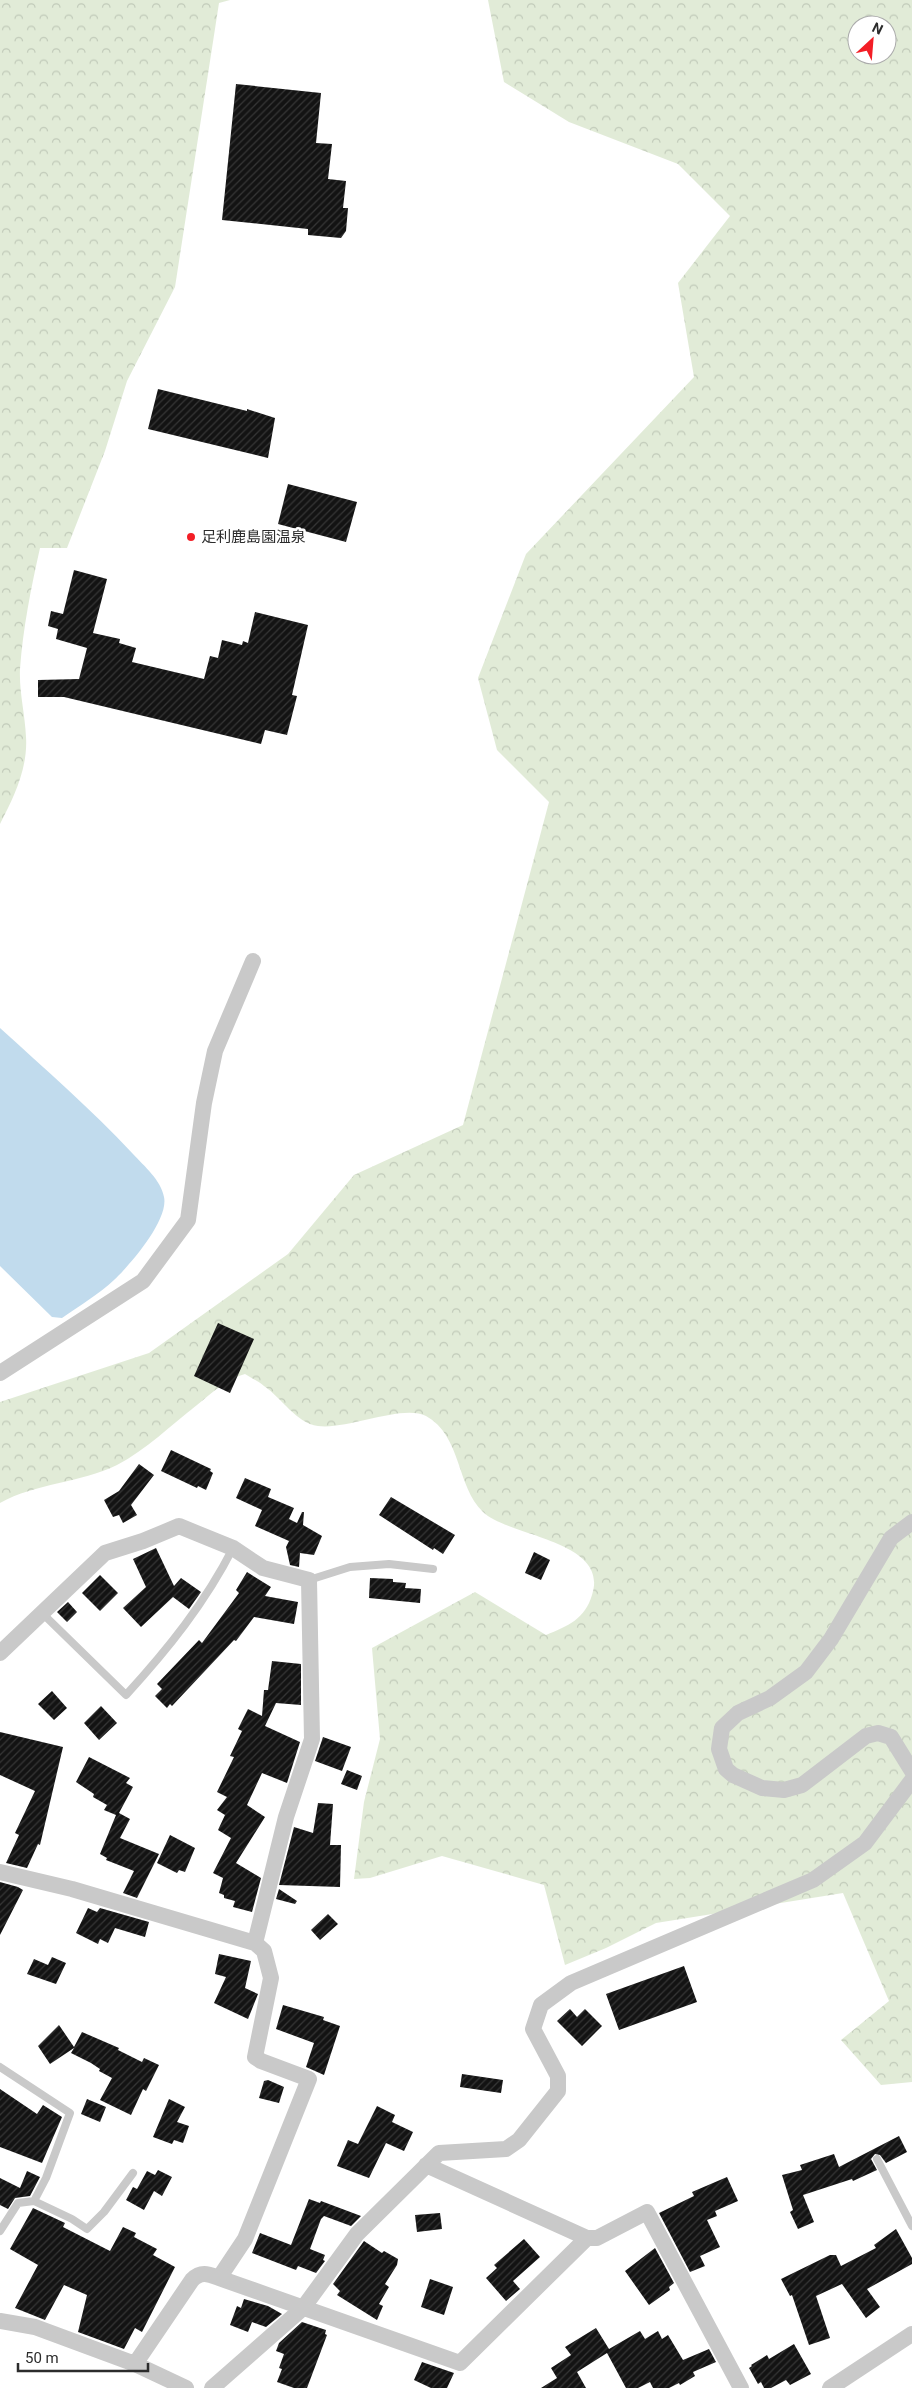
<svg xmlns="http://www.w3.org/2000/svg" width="912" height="2388" viewBox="0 0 912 2388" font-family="Roboto,'Noto Sans JP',sans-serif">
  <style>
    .forest { fill: url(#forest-crowns); fill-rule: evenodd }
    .water { fill: #c1dbed }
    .building { fill: url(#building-hatch) }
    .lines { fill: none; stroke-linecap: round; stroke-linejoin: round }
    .service { stroke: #c9c9c9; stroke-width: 8 }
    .minor { stroke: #c9c9c9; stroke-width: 16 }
    .poi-dot { fill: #f31e26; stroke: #fff; stroke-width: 2 }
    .labels { text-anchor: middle; stroke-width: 5; stroke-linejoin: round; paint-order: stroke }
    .poi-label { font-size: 15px; fill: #2c2c2c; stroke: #fff; text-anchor: start }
  </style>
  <defs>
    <pattern id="forest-crowns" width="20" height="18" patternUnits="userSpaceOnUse" patternTransform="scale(1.25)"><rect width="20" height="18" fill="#e1ebd7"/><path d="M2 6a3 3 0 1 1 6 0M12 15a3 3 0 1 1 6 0" fill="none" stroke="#c1cab9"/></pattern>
    <pattern id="building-hatch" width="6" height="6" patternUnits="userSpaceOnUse" patternTransform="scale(1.25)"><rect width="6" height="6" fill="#131313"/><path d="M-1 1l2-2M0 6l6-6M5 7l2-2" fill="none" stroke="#363636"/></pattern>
  </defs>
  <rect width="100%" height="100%" fill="#fff"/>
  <path class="forest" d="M0,0h230l-11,3 -44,284 -48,94 -22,70 -38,97h-27c-9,40 -17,80 -20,121 -1,23 5,45 6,68 2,31 -12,60 -26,87z
    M488,0h424v2082l-31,3 -40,-45 48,-39 -46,-108 -187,30 -50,25 -41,17 -21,-80 -102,-29 -72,22 -16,1 10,-77 16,-63 -8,-91 103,-56 71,43c22,-9 39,-16 46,-40 18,-55 -83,-58 -109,-83 -27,-26 -21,-76 -57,-96 -24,-12 -78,14 -108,10 -22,-3 -36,-28 -54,-40 -6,-5 -13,-8 -19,-12 -19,5 -33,19 -48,31 -26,20 -51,45 -80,60 -37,18 -81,18 -117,38v-101l149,-49 139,-99 66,-79 109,-50 86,-323 -52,-52 -19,-72 48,-124 168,-177 -16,-94 52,-67 -52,-52 -109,-42 -65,-40zM857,25h30v30h-30z"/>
  <path class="water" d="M0,1028c45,41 91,81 133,126 11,12 28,26 31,43 5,23 -34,68 -50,83 -15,14 -35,26 -52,38l-10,-1 -52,-51z"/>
  <path class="building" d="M236,84l85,9 -5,50 16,1 -4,35 18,2 -3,27h5l-2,23 -5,7 -33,-3v-6l-86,-9z
    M158,389l89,22v-2l28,9 -7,40 -120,-29z
    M288,484l69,18 -11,40 -68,-18z
    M74,570l33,9 -14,54 27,6 -1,4 17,5 -4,14 72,17 6,-23 8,2 4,-18 20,5 1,-4 5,2 7,-31 53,13 -16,70 5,1 -10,39 -22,-5 -4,14 -197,-47h-26v-17l41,-1 8,-31 -31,-9 2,-10 -10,-3 3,-15 12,3z
    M218,1323l36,16 -24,54 -36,-17z
    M171,1450l40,19 -1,2 3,2 -7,17 -8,-4 -1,2 -36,-17z
    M139,1464l15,11 -23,30 6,10 -14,8 -4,-8 -6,2 -9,-17 15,-9z
    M245,1478l26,11 -3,8 26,11 -5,11 8,4 5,-11h2l-1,13 19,11 -8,19 -14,-2 -1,14 -9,-2 -4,-18 3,-6 -34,-15 7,-16 -26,-12z
    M391,1497l64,38 -12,19 -9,-6 -1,2 -54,-35z
    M156,1548l18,38 7,-8 20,14 -12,17 -16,-12 -32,30 -18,-19 23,-21 -13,-28z
    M534,1552l16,8 -9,20 -16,-7z
    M247,1572l24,15 -6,9 33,6 -4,22 -40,-7 -18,24 -2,-1 -62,66 -2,-2 -3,4 -12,-12 7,-7 -5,-5 42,-44 3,3 37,-50 -3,-3z
    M100,1575l18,18 -18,18 -18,-18z
    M370,1578l23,1v3l13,1 -1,5 16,1 -1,14 -51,-5z
    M68,1602l9,10 -10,10 -10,-10z
    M272,1661l29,3v41l-25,-2 -11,23 35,16 -13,41 -25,-10 -15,32 18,12 -29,46 25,15 -9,34 -19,-5 2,-6 -11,-3v-3l-5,-2 4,-15 -10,-5 18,-35 -13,-8 7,-15 -8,-5 10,-13 -10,-5 17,-35 -4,-1 12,-25 -4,-2 10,-20 14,7 2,-26h4z
    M52,1691l15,17 -13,12 -16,-16z
    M101,1706l16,17 -18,17 -15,-17z
    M0,1732l63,15 -23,98 -2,-1 -11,24 -21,-5 13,-28 -4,-2 20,-42 -35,-16z
    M323,1737l28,10 -9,24 -27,-10z
    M89,1757l41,21 -4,5 7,4 -14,26 11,6 -10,19 39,16 -22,44 -14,-5 11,-22 -28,-11 1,-2 -7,-4 16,-39 -12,-5 3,-5 -14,-8 1,-3 -18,-12z
    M347,1770l15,6 -5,14 -16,-6z
    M318,1803l15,1 -3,41h11l-1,42 -61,-2 15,-58 19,6z
    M170,1835l25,13 -10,24 -6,-2 -2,3 -20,-10z
    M0,1882l18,5 5,3 -23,45z
    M279,1889l18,12 -2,3 -19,-5z
    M88,1908l9,4 3,-4 49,14 -4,15 -30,-9 -7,15 -8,-4 -2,5 -22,-11z
    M328,1914l10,10 -18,16 -9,-10z
    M219,1954l32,7 -6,27 13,6 -10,25 -34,-16 12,-26 -11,-3z
    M52,1957l14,6 -10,21 -29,-10 7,-15 14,6z
    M684,1966l13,36 -78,28 -13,-36z
    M283,2005l41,12 -1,3 17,6 -16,49 -18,-8 8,-24 -38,-14z
    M570,2009l7,8 8,-8 17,17 -20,20 -25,-25z
    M59,2025l15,22 8,-15 37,16 -1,2 24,12 2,-4 15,7 -13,26 -3,-2 -12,26 -31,-15 12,-22 -13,-7 1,-2 -9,-6 -20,-10 3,-5 -24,16 -12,-18z
    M462,2074l41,6 -2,13 -41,-6z
    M268,2080l16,7 -5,16 -20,-5 5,-17z
    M0,2089l37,25 6,-9 19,12 -20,46 -42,-16z
    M87,2099l19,8 -6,15 -19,-8z
    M169,2099l16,8 -8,15 12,4 -6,17 -9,-3 -2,4 -19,-7z
    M377,2106l18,9 -3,7 21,10 -9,19 -18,-8 -17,35 -32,-12 11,-26 10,4z
    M899,2136l8,16 -21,11 -6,-8 -5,-1 -4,5 6,11 -24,11 -1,-2 -49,16 11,27 -16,7 -8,-17 3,-2 -11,-35 20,-5 -2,-5 34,-11 5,13z
    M158,2170l14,7 -10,19 -8,-5 -10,19 -18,-10 7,-13 4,2 10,-18 8,4z
    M27,2171l13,6 -10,19 -15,2 -7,11 -8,-4v-27l20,10z
    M727,2177l11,24 -23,10 2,5 -10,4 13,27 -20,9 5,10 -15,6 -31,-59 35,-17 -2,-4z
    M309,2199l11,4 1,-2 40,15 -10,10 -27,-10 -3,3 -11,30 15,6 -2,5 2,1 -9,12 -18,-7 -2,4 -44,-17 8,-20 31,12z
    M33,2208l32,15 -2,4 47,24 13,-24 13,6 -2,4 23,12 -4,6 22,12 -33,65 -7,-4 -11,21 -46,-17 9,-37 -23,-10 -19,35 -30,-12 23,-43 -28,-16z
    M440,2213l2,16 -25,3 -2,-17z
    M896,2229l16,29v6l-45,25 13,18 -14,11 -24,-34 -26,12 14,42 -21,7 -17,-50 -2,1 -9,-17 49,-24h6l5,11 35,-18 -2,-3z
    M524,2239l16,18 -27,24 7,8 -14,12 -20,-23 11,-10 -3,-3z
    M364,2241l18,12 2,-2 14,8 -1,6 -12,19 4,3 -10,17 4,2 -6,14 -40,-25 3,-4 -7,-7z
    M655,2248l19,35 -5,4 1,3 -21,15 -24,-34z
    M430,2279l23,8 -9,28 -23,-8z
    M244,2299l24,7 14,8 -16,13 -14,-5 -4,10 -18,-7 7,-19 4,2z
    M302,2322l24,8 -1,4 2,1 -20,53h-13l-17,-6 5,-13 -3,-1 5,-14 -8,-3 3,-8z
    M596,2328l13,21 31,-18 5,8 13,-8 4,8 6,-4 15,25 26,-11 7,13 -23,10 2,4 -15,9 -1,-2 -10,5h-16l-3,-6 -12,6h-12l-19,-35 -30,19 9,16h-45l16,-10 -6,-10 20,-13 -6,-8z
    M794,2344l17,30 -21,11 -4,-5 -15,8h-7l-3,-6 -3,2 -9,-16 3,-2 -1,-1 16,-10 2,4z
    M422,2362l32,11 -7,15h-16l-17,-8z"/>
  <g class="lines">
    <path class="service" d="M309,1580l41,-13 39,-3 44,5
      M43,1614l83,81c42,-46 79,-92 107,-147
      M0,2067l70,46 -24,65 -12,23 -16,2 -18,28
      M877,2159l35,67
      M34,2201l38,18 15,10 17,-17 29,-39"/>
    <path class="minor" d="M0,1373l143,-92 45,-61 16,-117 11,-52 38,-90
      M912,1522l-21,16 -60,101 -25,33 -36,26 -32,15 -16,15 -3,21 7,20 7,6 29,13 22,2 18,-5 64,-49 12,-3 13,4 21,34
      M0,1653l105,-100 38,-12 36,-15 54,22 30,20 46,12 3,159 -26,78 -31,126
      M0,1872l72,17 183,54 9,8 7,27 -16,79 6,4 48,18 -64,160 -26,39c-11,-4 -18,-7 -27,2l-57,84
      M426,2165l161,73h10l50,-26 94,176
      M219,2278l241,85 127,-125
      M0,2321l35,6 100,37 51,24
      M212,2388l91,-80 54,-74 82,-81 67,-4 13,-9 39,-49v-15l-25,-47 8,-24 30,-22 242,-103 52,-37 47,-63
      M830,2388l82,-54"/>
  </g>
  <circle class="poi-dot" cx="191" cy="537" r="5"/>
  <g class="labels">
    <g class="poi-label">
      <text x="201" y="542">足利鹿島園温泉</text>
    </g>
  </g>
  <g transform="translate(872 40) rotate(26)"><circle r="24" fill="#ffffff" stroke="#ababab"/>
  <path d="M0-4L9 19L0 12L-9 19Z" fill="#f31e26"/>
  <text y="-8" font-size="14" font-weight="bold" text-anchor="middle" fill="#2c2c2c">N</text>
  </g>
  <path d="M18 2363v8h130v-8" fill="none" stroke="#2c2c2c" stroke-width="2.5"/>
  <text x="25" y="2363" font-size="15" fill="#2c2c2c" stroke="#ffffff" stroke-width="4" paint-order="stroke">50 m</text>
</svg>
